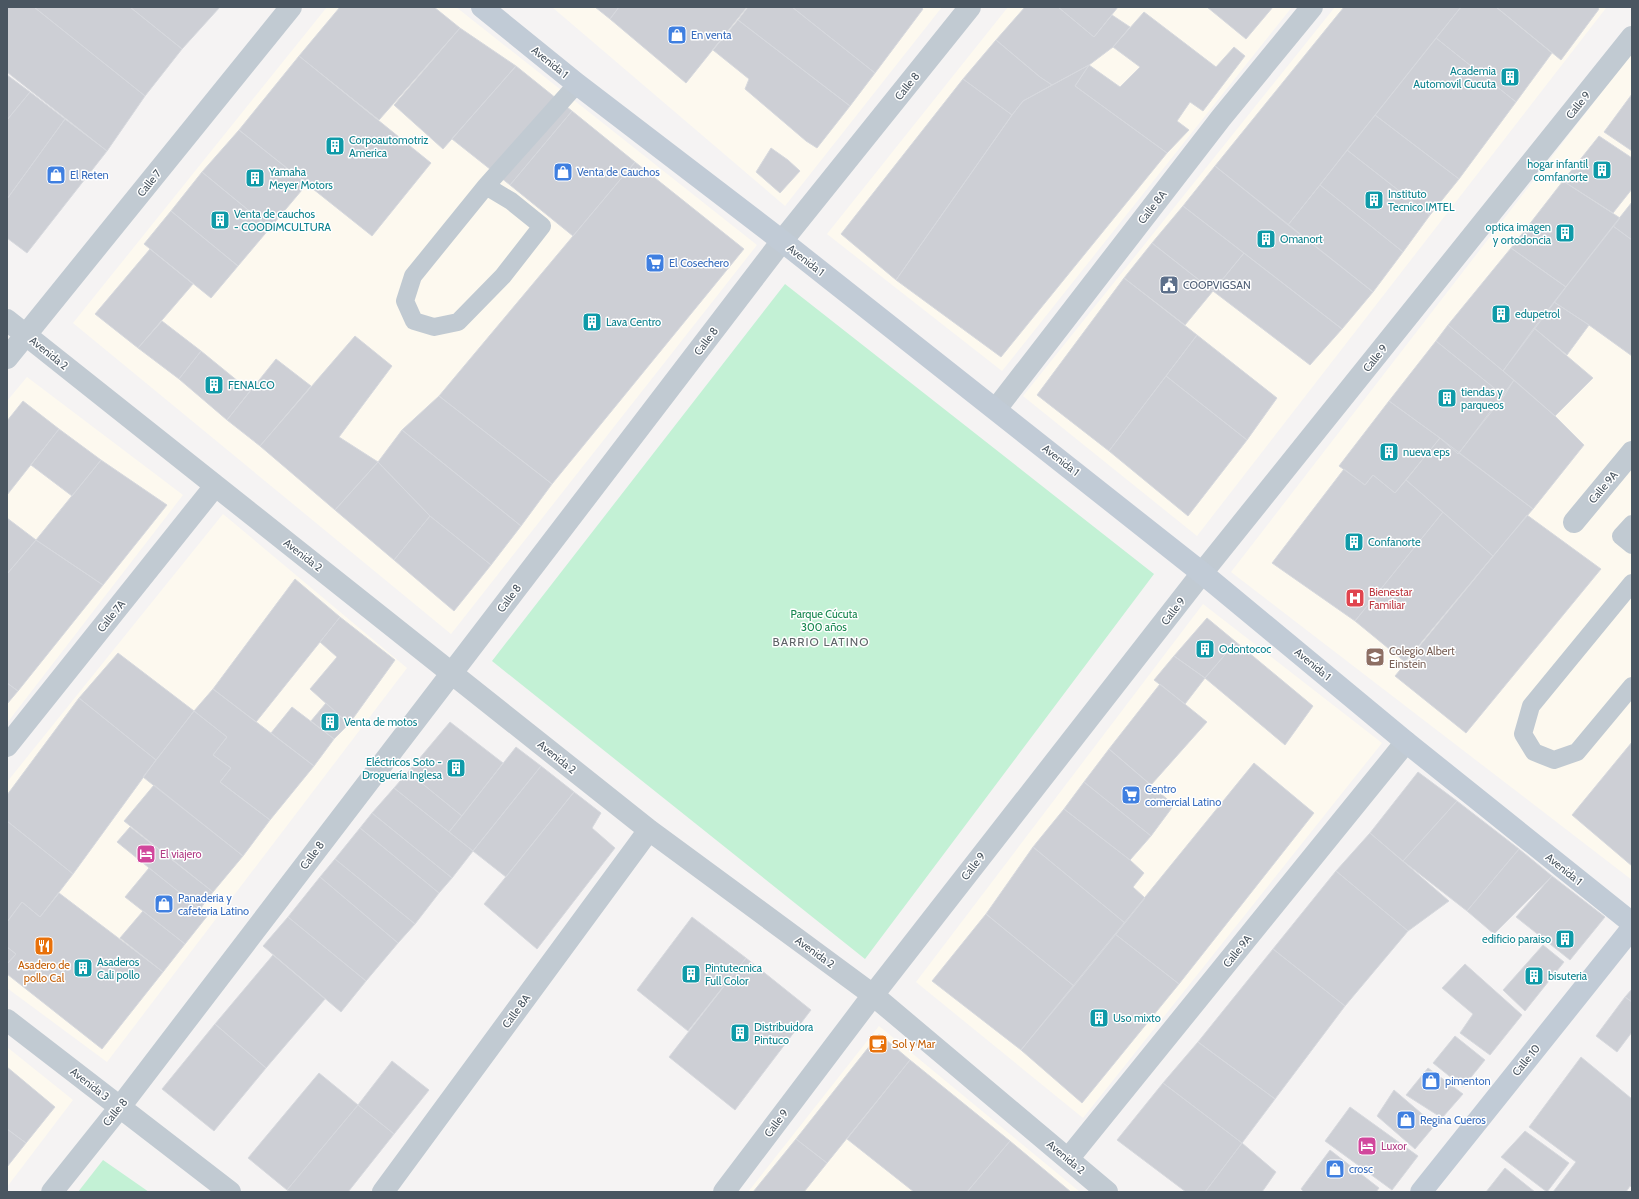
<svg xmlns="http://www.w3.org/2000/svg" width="1639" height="1199" viewBox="0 0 1639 1199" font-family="Cabin,sans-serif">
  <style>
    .commercial { fill: #fdf9ef }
    .green { fill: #c3f1d5 }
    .building { fill: #cdcfd5; stroke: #d7d9de }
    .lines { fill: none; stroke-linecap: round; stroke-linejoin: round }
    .lane { stroke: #c1cad2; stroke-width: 18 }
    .street { stroke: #c1cad2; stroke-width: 22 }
    .secondary { stroke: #c1cbd6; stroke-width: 22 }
    .labels { text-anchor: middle; stroke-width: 3; stroke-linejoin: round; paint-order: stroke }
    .shop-label { font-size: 11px; fill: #366cbe; stroke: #fff; text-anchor: start }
    .street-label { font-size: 11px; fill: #4a5661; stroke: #fff }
    .culture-label { font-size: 11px; fill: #0d838f; stroke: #fff; text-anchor: start }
    .service-label { font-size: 11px; fill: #4e5e75; stroke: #fff; text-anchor: start }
    .health-label { font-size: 11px; fill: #be3a42; stroke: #fff; text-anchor: start }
    .park-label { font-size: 11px; fill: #17864f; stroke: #fff }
    .education-label { font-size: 11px; fill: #785e54; stroke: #fff; text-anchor: start }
    .hotel-label { font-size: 11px; fill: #b23c85; stroke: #fff; text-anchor: start }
    .food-label { font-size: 11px; fill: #c56008; stroke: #fff }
    .neighbourhood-label { font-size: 12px; letter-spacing: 1px; fill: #5f6368; stroke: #fff }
  </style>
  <rect width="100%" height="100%" fill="#f5f3f3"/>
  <path class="commercial" d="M327,7h129l301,238 -306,389 -378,-311z
    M552,7h390l-157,199z
    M1008,7h284l-290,364 -175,-137z
    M1335,7l271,1 -409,528 -174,-140z
    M1632,53v827l-401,-308z
    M27,377l156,118 -176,228v-322z
    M223,514l184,154 -300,394 -100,-74v-206z
    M1203,604l179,139 -299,375 -167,-136z
    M879,1026l201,166h-332z
    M7,1047l66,53 -66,87z"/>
  <path class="green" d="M785,284l369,290 -289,385 -373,-298z
    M103,1160l46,32h-71z"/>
  <path class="building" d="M7,7h27l111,89 -38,55 -100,-79z
    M34,7h96l52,42 -37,47z
    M130,7h90l-38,42z
    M340,7h94l26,21 -81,92 -80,-64z
    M595,7h24l-9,12z
    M619,7h128l-61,76 -76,-64z
    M748,7h44l83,66 -25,33 -112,-86z
    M792,7h129l2,2 -48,64z
    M1025,7h33l36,30 18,-22 18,12 -17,20 -24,18 -37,20 -12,-8 -44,-37z
    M1058,7h60l-24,30z
    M1207,7h66l-27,32z
    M1344,7h117l-173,218 -73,-59z
    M1461,7h35l56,46 -36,49 -80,-64z
    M1496,7h101l2,2 -38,51z
    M1144,12l72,55 18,-20 11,9 -42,55 -13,-9 -13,19 12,9 -22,23 -92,-67 14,-21 31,22 20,-20 -27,-20z
    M738,20l112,86 -33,42 -11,-7 -61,-52 4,-10 -36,-29z
    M460,28l56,38 -73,83 -49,-44z
    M1436,38l80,64 -57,77 -84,-64z
    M996,40l44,37 12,8 -29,16 -11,14 -49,-36z
    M299,56l132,107 -59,73 -133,-106z
    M1089,65l-14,21 92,67 -166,204 -105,-77 116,-165 11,-14z
    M516,66l56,45 -62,74 -58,-46z
    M7,75l23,17 -23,28z
    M963,79l49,36 -116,165 -55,-46z
    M30,92l35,27 -58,80v-79z
    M1632,94v57l-28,-19z
    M572,111l63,51 -62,74 -63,-51z
    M1375,115l84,64 -29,36 -83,-65z
    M65,119l42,32 -80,102 -20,-15v-39z
    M239,130l68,54 -37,44 -68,-56z
    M1599,136l33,22v31l-19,24 -50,-32z
    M771,148l17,12 12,11 -20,22 -24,-21z
    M1347,150l83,65 -27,37 -83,-67z
    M635,162l109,87 -192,235 -113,-88z
    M1215,166l158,126 -31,37 -159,-123z
    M202,172l68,56 -32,38 -67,-55z
    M1563,181l57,37 -54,69 -55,-39z
    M1320,185l83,67 -30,40 -85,-67z
    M1632,202v38l-19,-14z
    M1183,206l61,47 -31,38 -61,-48z
    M171,211l67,55 -27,32 -67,-54z
    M1613,226l19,14v116l-43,-31 -35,-23z
    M1152,243l61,48 -28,34 -61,-47z
    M1511,248l55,39 -63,84 -55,-46z
    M150,249l43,35 -55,64 -43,-34z
    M1244,253l98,76 -32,36 -97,-74z
    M1124,278l73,57 -88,116 -72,-56z
    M1554,302l35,23 -22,30 -33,-27z
    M162,321l39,30 -22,28 -41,-31z
    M1448,325l66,55 -10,16 -68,-55z
    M1534,328l59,50 -38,38 -52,-45z
    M1197,335l80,63 -30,42 -81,-64z
    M355,336l37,30 -53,71 39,25 -43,48 -75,-64z
    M1436,341l68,55 -46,58 -18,-16 -51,-37z
    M201,351l49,40 -23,29 -48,-41z
    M276,359l35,27 -51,60 -33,-26z
    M1166,376l81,64 -59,76 -79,-65z
    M1514,380l41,36 29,29 -51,64 -74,-56z
    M439,396l113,88 -31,42 -119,-96z
    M23,401l36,28 -52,66v-74z
    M1389,401l51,37 -45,55 -22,-18 -8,10 -26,-19z
    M59,429l42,31 -29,36 -41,-31z
    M402,430l119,96 -30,39 -61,-49 -52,-54z
    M1440,438l93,71 -40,47 -87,-76z
    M101,460l66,45 -64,80 -67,-45z
    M378,462l52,54 -36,44 -59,-50z
    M1344,469l21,16 8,-10 22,18 11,-13 37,32 -88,109 -83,-58z
    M1443,512l50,44 -88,106 -50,-41z
    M1527,515l74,54 -135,164 -71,-57z
    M430,516l61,49 -37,46 -60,-51z
    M7,518l29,22 -29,34z
    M36,540l67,45 -85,106 -11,-8v-109z
    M295,579l45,38 -84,105 -43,-33z
    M340,617l55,43 -46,64 -39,-35 27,-32 -17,-15z
    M1207,618l29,24 -31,36 -31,-22z
    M1236,642l77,64 -28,39 -80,-67z
    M118,653l76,58 -38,49 -77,-62z
    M1174,656l31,22 -20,26 -31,-24z
    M7,683l11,8 -11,13z
    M1160,684l47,38 -56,63 -42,-36z
    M213,689l101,77 -44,54 -50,-38 11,-14 -18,-13 14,-18 -33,-26z
    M79,698l77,62 -83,114 -66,-53v-26z
    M326,703l23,21 -15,15 -23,-18z
    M292,707l42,32 -20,27 -43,-33z
    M194,711l33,26 -14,18 18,13 -11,14 50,38 -27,36 -100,-79z
    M450,722l53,41 -41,53 -54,-44z
    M1632,742v124l-60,-51z
    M516,747l25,19 -68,85 -24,-19z
    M1109,749l65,56 -23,31 -67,-54z
    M1254,763l60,50 -135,171 -64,-50z
    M541,766l33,26 -68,85 -33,-26z
    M408,772l54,44 -13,16 -55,-44z
    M1418,772l39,29 -54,60 -33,-28z
    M1084,782l67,54 -21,24 -66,-51z
    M154,785l89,71 -30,36 -89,-71z
    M394,788l79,63 -21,27 -80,-65z
    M574,792l27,21 -9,15 23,20 -78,101 -53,-45z
    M1457,801l62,48 -52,62 -64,-50z
    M1064,809l66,51 14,13 -11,14 12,11 -20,25 -92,-76z
    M372,813l80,65 -13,15 -79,-65z
    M7,821l66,53 -33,43 -18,-15 -15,20z
    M130,827l83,65 -13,17 -83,-67z
    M360,828l79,65 -24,31 -80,-65z
    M1370,833l79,68 -41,30 -72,-60z
    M1033,847l92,76 -51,63 -88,-72z
    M1519,849l33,27 -58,58 -27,-23z
    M335,859l80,65 -17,19 -78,-66z
    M149,868l59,47 -23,29 -60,-47z
    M1336,871l72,60 -63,75 -72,-57z
    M1552,876l53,41 -35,43 -54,-43z
    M320,877l78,66 -32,38 -78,-64z
    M59,893l104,79 -61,77 -95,-75v-10l9,-10 -9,-7v-25l15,-20 18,15z
    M143,911l42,33 -22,28 -43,-34z
    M986,914l88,72 -53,64 -89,-69z
    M288,917l78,64 -25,31 -78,-66z
    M692,917l54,41 -58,73 -51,-41z
    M1115,934l64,50 -97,119 -61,-53z
    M1543,945l21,17 -39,49 -22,-21z
    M7,947l9,7 -9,10z
    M1273,949l72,57 -70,93 -77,-57z
    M273,955l52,44 -59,69 -51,-44z
    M746,958l65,52 -76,100 -66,-53z
    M1465,964l57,51 -32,40 -30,-22 13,-19 -31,-26z
    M1632,989v13l-7,-5z
    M1625,997l7,5v30l-15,20 -21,-16z
    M215,1024l51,44 -52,63 -52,-42z
    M879,1034l31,26 -83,103 -31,-24z
    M1455,1036l30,24 -22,27 -30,-24z
    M1198,1042l77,57 -33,44 -79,-60z
    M1581,1057l51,42v89l-2,-2 -4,6h-73l23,-30 -47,-35z
    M910,1060l100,81 -43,51h-53l-67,-53z
    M392,1061l37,29 -35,44 -36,-29z
    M7,1067l48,40 -29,36 -19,-14z
    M1428,1068l35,26 -21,24 -36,-23z
    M319,1073l39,32 -71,85 -39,-32z
    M1163,1083l79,60 -37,49h-19l-69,-52z
    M1394,1090l41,35 -20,24 -38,-33z
    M358,1105l36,29 -46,58h-58l-3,-2z
    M1350,1107l68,49 -26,34 -67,-49z
    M7,1129l19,14 -19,24z
    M1525,1131l44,32 -22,29 -46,-35z
    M796,1139l31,24 -23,29h-51z
    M1010,1141l61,51h-104z
    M1242,1143l34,29 -14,20h-57z
    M1330,1150l49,38 -3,4h-72l-3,-3z
    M1505,1168l30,24h-49z"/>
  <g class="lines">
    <path class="lane" d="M486,186l25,15 31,25 -39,50 -45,46 -24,5 -20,-6 -9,-20 8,-25 73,-90 91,-102
      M1632,524l-11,12 11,9
      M1632,583l-101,123 -8,28 11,18 20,8 23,-8 55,-66"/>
    <path class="street" d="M7,320l642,510 224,165 234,197
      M7,358l284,-351
      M996,409l225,-291 91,-111
      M1574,522l58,-70
      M7,746l208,-260
      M7,1020l223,172
      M1068,1159l338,-417
      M52,1192l68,-85 662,-866 188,-234
      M383,1192l266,-362
      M724,1192l149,-197 329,-422 430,-536"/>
    <path class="secondary" d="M482,7l95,77 205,157 420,332 204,169 226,181
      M1421,1192l211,-264"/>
  </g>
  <defs>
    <symbol id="shop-square" viewBox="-11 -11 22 22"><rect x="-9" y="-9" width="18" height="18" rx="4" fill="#3f7fe0" stroke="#fff"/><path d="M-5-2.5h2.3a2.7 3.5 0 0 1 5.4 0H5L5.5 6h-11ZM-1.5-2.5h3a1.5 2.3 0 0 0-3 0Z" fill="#fff"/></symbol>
    <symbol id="building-square" viewBox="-11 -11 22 22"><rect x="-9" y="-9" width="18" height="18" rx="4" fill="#0f9aa8" stroke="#fff"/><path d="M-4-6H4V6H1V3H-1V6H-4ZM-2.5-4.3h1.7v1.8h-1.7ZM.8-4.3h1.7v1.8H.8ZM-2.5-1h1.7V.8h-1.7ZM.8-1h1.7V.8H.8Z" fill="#fff"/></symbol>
    <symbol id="supermarket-square" viewBox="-11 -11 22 22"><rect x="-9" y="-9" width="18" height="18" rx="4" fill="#3f7fe0" stroke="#fff"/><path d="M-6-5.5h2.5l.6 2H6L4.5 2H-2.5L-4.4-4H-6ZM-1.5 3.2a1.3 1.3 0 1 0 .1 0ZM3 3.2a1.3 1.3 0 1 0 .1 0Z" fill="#fff"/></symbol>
    <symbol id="civic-square" viewBox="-11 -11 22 22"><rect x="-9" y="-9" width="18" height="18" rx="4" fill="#5c6f8a" stroke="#fff"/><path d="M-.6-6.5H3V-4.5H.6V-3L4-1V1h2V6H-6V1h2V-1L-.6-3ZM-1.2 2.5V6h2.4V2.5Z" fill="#fff"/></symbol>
    <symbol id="hospital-square" viewBox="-11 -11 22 22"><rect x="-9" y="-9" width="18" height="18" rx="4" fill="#e0444e" stroke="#fff"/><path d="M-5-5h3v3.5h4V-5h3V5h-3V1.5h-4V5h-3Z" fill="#fff"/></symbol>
    <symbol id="school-square" viewBox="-11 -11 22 22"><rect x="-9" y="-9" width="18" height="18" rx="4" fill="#8d6e63" stroke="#fff"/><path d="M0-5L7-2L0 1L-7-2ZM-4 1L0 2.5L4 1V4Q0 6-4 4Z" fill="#fff"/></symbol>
    <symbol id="hotel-square" viewBox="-11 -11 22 22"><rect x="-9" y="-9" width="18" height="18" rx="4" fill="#d1479c" stroke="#fff"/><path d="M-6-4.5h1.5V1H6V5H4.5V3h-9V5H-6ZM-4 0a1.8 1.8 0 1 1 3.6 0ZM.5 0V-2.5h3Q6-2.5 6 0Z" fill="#fff"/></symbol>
    <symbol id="restaurant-square" viewBox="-11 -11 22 22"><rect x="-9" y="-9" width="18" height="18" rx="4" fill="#e8710a" stroke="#fff"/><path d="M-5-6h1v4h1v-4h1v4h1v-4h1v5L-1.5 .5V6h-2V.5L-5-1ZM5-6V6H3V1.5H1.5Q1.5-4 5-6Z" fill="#fff"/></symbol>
    <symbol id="cafe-square" viewBox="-11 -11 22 22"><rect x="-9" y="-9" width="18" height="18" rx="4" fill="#e8710a" stroke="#fff"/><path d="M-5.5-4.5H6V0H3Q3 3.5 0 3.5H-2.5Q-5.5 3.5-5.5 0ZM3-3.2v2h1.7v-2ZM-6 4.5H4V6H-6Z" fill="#fff"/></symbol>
  </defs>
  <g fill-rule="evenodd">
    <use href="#shop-square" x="666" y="24" width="22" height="22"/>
    <use href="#building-square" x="1499" y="66" width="22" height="22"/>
    <use href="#building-square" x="324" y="135" width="22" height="22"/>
    <use href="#building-square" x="1591" y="159" width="22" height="22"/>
    <use href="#shop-square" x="552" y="161" width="22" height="22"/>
    <use href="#shop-square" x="45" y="164" width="22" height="22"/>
    <use href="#building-square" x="244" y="167" width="22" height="22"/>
    <use href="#building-square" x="1363" y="189" width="22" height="22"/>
    <use href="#building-square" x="209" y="209" width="22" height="22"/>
    <use href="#building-square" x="1554" y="222" width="22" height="22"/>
    <use href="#building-square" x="1255" y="228" width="22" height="22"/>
    <use href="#supermarket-square" x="644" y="252" width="22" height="22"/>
    <use href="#civic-square" x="1158" y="274" width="22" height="22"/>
    <use href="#building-square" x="1490" y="303" width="22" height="22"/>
    <use href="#building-square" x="581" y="311" width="22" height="22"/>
    <use href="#building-square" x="203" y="374" width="22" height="22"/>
    <use href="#building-square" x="1436" y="387" width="22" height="22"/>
    <use href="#building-square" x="1378" y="441" width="22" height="22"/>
    <use href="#building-square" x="1343" y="531" width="22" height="22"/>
    <use href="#hospital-square" x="1344" y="587" width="22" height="22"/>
    <use href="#building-square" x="1194" y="638" width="22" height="22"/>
    <use href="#school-square" x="1364" y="646" width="22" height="22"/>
    <use href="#building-square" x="319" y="711" width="22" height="22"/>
    <use href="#building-square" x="445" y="757" width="22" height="22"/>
    <use href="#supermarket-square" x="1120" y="784" width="22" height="22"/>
    <use href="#hotel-square" x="135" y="843" width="22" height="22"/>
    <use href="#shop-square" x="153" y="893" width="22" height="22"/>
    <use href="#building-square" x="1554" y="928" width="22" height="22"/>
    <use href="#restaurant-square" x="33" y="935" width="22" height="22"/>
    <use href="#building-square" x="72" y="957" width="22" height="22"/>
    <use href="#building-square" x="680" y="963" width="22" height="22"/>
    <use href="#building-square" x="1523" y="965" width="22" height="22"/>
    <use href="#building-square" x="1088" y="1007" width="22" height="22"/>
    <use href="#building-square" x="729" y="1022" width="22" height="22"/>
    <use href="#cafe-square" x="867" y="1033" width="22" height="22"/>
    <use href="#shop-square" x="1420" y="1070" width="22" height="22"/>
    <use href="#shop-square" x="1395" y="1109" width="22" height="22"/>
    <use href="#hotel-square" x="1356" y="1135" width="22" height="22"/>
    <use href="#shop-square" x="1324" y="1158" width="22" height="22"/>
  </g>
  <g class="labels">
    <g class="shop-label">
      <text x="691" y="39">En venta</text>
      <text x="577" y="176">Venta de Cauchos</text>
      <text x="70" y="179">El Reten</text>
      <text x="669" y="267">El Cosechero</text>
      <text x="1145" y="793">Centro<tspan x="1145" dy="13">comercial Latino</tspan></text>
      <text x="178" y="902">Panaderia y<tspan x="178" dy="13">cafeteria Latino</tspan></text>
      <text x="1445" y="1085">pimenton</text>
      <text x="1420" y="1124">Regina Cueros</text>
      <text x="1349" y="1173">crosc</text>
    </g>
    <g class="street-label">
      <text transform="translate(550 62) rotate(39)" y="4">Avenida 1</text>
      <text transform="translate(907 86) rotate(-51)" y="4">Calle 8</text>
      <text transform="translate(1578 105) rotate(-51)" y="4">Calle 9</text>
      <text transform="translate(149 183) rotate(-51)" y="4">Calle 7</text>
      <text transform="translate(1152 207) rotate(-52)" y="4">Calle 8A</text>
      <text transform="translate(806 260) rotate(38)" y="4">Avenida 1</text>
      <text transform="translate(706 341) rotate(-53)" y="4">Calle 8</text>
      <text transform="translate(49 353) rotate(39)" y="4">Avenida 2</text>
      <text transform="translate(1375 358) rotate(-51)" y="4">Calle 9</text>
      <text transform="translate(1061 460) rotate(38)" y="4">Avenida 1</text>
      <text transform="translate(1603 487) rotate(-50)" y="4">Calle 9A</text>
      <text transform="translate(303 555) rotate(38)" y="4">Avenida 2</text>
      <text transform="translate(509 598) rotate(-53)" y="4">Calle 8</text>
      <text transform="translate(1173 611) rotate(-52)" y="4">Calle 9</text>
      <text transform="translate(111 616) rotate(-51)" y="4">Calle 7A</text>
      <text transform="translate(1313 664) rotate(40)" y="4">Avenida 1</text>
      <text transform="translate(557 757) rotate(39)" y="4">Avenida 2</text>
      <text transform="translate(312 855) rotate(-53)" y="4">Calle 8</text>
      <text transform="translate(973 866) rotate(-52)" y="4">Calle 9</text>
      <text transform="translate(1564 869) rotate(39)" y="4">Avenida 1</text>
      <text transform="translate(1237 951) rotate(-51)" y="4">Calle 9A</text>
      <text transform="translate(815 952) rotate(36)" y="4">Avenida 2</text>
      <text transform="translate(516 1011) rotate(-54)" y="4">Calle 8A</text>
      <text transform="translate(1526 1060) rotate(-51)" y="4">Calle 10</text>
      <text transform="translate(90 1084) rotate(38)" y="4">Avenida 3</text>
      <text transform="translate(115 1112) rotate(-51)" y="4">Calle 8</text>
      <text transform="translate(776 1123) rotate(-53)" y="4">Calle 9</text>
      <text transform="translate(1066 1157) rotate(40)" y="4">Avenida 2</text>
    </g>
    <g class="culture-label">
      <text x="1496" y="75" text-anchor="end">Academia<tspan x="1496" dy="13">Automovil Cucuta</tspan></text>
      <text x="349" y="144">Corpoautomotriz<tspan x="349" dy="13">America</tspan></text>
      <text x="1588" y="168" text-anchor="end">hogar infantil<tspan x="1588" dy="13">comfanorte</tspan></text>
      <text x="269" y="176">Yamaha<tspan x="269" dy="13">Meyer Motors</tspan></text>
      <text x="1388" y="198">Instituto<tspan x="1388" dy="13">Tecnico IMTEL</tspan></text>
      <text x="234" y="218">Venta de cauchos<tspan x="234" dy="13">- COODIMCULTURA</tspan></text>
      <text x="1551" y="231" text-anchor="end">optica imagen<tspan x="1551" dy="13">y ortodoncia</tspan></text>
      <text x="1280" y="243">Omanort</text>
      <text x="1515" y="318">edupetrol</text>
      <text x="606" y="326">Lava Centro</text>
      <text x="228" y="389">FENALCO</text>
      <text x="1461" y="396">tiendas y<tspan x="1461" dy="13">parqueos</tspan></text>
      <text x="1403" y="456">nueva eps</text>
      <text x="1368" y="546">Confanorte</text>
      <text x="1219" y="653">Odontococ</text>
      <text x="344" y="726">Venta de motos</text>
      <text x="442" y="766" text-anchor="end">Eléctricos Soto -<tspan x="442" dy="13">Droguería Inglesa</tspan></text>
      <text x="1551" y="943" text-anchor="end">edificio paraiso</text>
      <text x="97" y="966">Asaderos<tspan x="97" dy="13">Cali pollo</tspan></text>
      <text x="705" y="972">Pintutecnica<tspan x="705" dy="13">Full Color</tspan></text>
      <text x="1548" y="980">bisuteria</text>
      <text x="1113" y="1022">Uso mixto</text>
      <text x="754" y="1031">Distribuidora<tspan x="754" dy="13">Pintuco</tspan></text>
    </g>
    <g class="service-label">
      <text x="1183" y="289">COOPVIGSAN</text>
    </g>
    <g class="health-label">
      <text x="1369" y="596">Bienestar<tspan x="1369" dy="13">Familiar</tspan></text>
    </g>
    <g class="park-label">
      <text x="824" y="618">Parque Cúcuta<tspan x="824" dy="13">300 años</tspan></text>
    </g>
    <g class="education-label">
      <text x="1389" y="655">Colegio Albert<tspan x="1389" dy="13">Einstein</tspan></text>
    </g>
    <g class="hotel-label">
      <text x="160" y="858">El viajero</text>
      <text x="1381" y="1150">Luxor</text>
    </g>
    <g class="food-label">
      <text x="44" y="969">Asadero de<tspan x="44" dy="13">pollo Cal</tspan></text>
      <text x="892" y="1048" text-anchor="start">Sol y Mar</text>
    </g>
    <g class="neighbourhood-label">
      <text x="821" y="646">BARRIO LATINO</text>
    </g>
  </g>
  <rect width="1639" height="1199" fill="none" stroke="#4a5661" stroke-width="16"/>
</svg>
